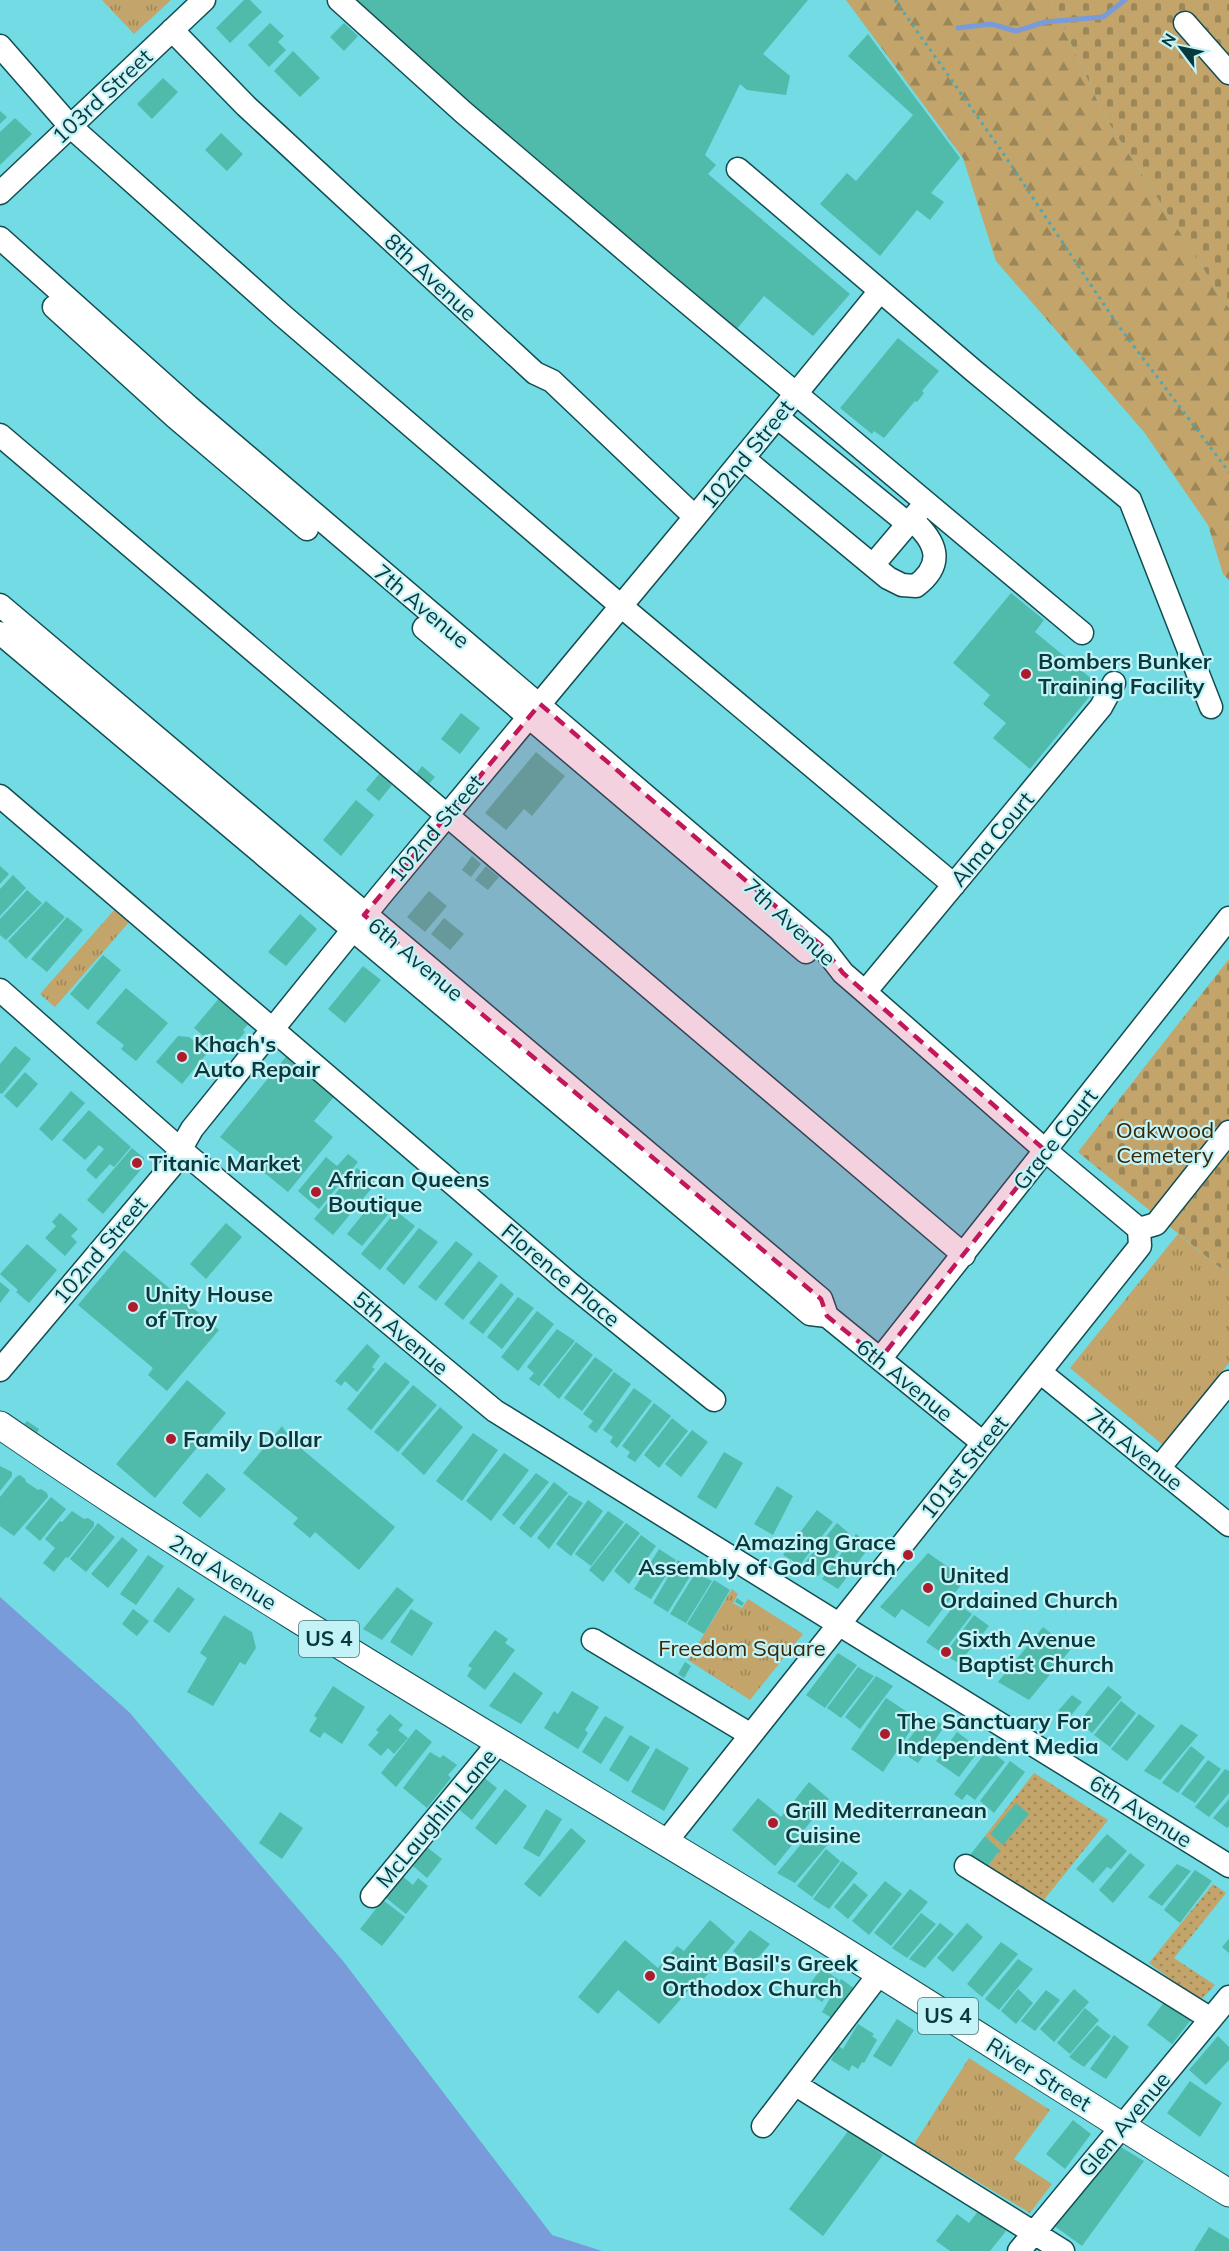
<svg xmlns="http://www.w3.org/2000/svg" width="1229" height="2251" viewBox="0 0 1229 2251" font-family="Mulish,sans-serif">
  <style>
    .grass { fill: url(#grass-tufts) }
    .forest { fill: url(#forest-firs) }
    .cemetery { fill: url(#cemetery-stones) }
    .garden { fill: url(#garden-dots) }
    .water { fill: #7a9bda }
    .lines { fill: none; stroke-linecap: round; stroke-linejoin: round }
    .stream { stroke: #7a9bda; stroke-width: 5 }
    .building { fill: #50baab }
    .minor-casing { stroke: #124e52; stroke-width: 25 }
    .major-casing { stroke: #124e52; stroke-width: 29 }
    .path { stroke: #51a8b0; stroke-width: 3; stroke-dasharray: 3 4.5; stroke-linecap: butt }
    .minor { stroke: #fff; stroke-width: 22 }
    .major { stroke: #fff; stroke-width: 27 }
    .marked { fill: #c2185b; fill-opacity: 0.2; stroke: #c2185b; stroke-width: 4.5; stroke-dasharray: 12 8; stroke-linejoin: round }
    .poi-dot { fill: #af1b2b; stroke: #c3f3f7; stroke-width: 2 }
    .labels { text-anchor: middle; stroke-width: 4.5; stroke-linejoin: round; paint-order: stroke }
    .shield { fill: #c3f3f7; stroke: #407175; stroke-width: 1.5 }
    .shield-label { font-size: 21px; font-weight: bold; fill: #08393d }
    .street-label { font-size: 22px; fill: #08393d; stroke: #c3f3f7 }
    .poi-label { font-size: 22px; font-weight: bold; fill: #08393d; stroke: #c3f3f7; text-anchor: start }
    .park-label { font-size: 22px; fill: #382807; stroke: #c3f3f7 }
  </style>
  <defs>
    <pattern id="grass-tufts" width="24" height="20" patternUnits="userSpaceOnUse" patternTransform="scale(1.5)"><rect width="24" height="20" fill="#c3a46a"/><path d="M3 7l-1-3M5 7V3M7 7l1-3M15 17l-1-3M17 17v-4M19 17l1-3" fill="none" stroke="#9c8758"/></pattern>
    <pattern id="forest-firs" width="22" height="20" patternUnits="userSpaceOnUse" patternTransform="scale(1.5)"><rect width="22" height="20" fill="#c3a46a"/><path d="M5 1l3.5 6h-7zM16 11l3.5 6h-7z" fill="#9c8758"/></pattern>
    <pattern id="cemetery-stones" width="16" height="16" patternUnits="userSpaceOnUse" patternTransform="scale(1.5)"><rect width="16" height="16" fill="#c3a46a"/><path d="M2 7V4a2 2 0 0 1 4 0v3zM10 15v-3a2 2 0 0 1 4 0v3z" fill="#9c8758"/></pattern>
    <pattern id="garden-dots" width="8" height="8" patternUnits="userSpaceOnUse" patternTransform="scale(1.5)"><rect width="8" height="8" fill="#c3a46a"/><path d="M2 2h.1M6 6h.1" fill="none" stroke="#9c8758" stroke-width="1.8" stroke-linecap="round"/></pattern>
  </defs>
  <rect width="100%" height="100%" fill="#72dbe4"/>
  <path class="grass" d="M102,0h69l-37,34z
    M116,908l14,13 -75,86 -15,-13z
    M1178,1234l51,41v88l-66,82 -93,-77z
    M732,1589l6,5 -5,9 9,5 6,-9 55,35 -53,66 -62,-40z
    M969,2058l81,52 -36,49 38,25 -22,29 -116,-69z"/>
  <path class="forest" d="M846,0h205l54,117 124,191v272l-6,-6 -15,-49 -64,-93 -148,-171 -33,-103z"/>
  <path class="cemetery" d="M1051,0h178v308l-124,-191z
    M1229,959v316l-151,-123z"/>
  <path class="garden" d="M1034,1773l74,47 -65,81 -56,-34 13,-17 -15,-14z
    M1213,1884l13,9 -52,65 41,27 -15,16 -51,-38z"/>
  <path class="water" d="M0,1597l129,115 214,249 209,274 50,16h-602z"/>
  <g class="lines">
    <path class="stream" d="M958,28l33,-4 25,7 29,-9 58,-5 22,-17"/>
  </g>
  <path class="building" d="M244,0h6l12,12 -32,31 -14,-15z
    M354,0h454l-45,54 27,22 -4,19 -39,-5 -7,-6 -35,71 11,10 -8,9 142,120 -37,42 -49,-40 -28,34 -251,-215 -3,2z
    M270,23l14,13 -6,6 8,8 -17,17 -21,-22z
    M344,23l14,13 -14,15 -14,-14z
    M868,34l92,124 -29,35 13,9 -14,18 -13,-10 -37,46 -60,-52 27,-31 9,8 57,-66 -65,-59z
    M293,51l27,27 -20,19 -26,-26z
    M163,78l15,14 -26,27 -15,-15z
    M0,111l7,6 -7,7z
    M15,118l17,16 -32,31v-33z
    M221,133l22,21 -16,17 -22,-21z
    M898,338l41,33 -17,20 2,2 -7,9 -2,-1 -31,37 -10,-7 -2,3 -32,-26z
    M1011,593l33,27 -9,12 64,53 -69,84 -37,-31 13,-15 -23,-19 7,-9 -37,-32z
    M461,713l19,15 -20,26 -19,-15z
    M536,752l29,24 -33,40 -8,-7 -18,21 -21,-17z
    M422,766l13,11 -7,8 -12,-11z
    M379,774l13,11 -13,16 -13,-11z
    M356,800l18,15 -33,41 -18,-16z
    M472,856l9,8 -10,13 -9,-7z
    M0,866l9,8 -9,10z
    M486,866l13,11 -11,13 -13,-10z
    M13,875l13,13 -26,28v-27z
    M27,890l15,13 -36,37 -6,-5v-16z
    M429,891l18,15 -22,26 -18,-15z
    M46,901l19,16 -39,42 -18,-18z
    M300,914l17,15 -31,37 -18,-14z
    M67,917l16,13 -36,42 -16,-13z
    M444,918l20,16 -14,16 -19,-16z
    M103,955l18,15 -33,40 -18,-16z
    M363,966l18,14 -36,43 -17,-14z
    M126,988l42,35 -32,38 -15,-12 3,-4 -28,-22z
    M221,996l30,25 -8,9 2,2 -19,23 -32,-27z
    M178,1036l11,1 19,15 -26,32 -26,-22z
    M15,1046l16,13 -29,35 -2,-1v-29z
    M289,1053l48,40 -23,28 19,16 -45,55 -68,-55z
    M25,1072l13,12 -21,24 -13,-12z
    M71,1091l14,12 -33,38 -13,-12z
    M89,1110l42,37 -17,20 -4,-3 -14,15 -10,-9 18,-21 -5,-4 -14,15 -23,-20z
    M132,1148l12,10v8l-41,48 -16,-14z
    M348,1154l10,8 -39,47 -21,-18 28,-34 11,9z
    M357,1168l19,15 -43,52 -19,-16z
    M380,1193l15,13 -33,40 -15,-12z
    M396,1211l19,15 -35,44 -19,-16z
    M60,1213l18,16 -7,7 6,6 -12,14 -20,-18 11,-12 -4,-4z
    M226,1223l16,14 -36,42 -16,-15z
    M419,1228l19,14 -34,43 -18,-16z
    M456,1241l17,13 -37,47 -18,-14z
    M27,1244l30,26 -28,33 -13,-11 2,-2 -18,-16z
    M124,1250l95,80 -52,61 -19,-16 5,-7 -75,-63z
    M479,1261l19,15 -35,44 -19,-16z
    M0,1282l10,8 -10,13z
    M501,1283l13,11 -31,40 -14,-11z
    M518,1297l16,11 -32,41 -15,-12z
    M537,1311l17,13 -36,47 -17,-14z
    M557,1329l18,12 -36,45 -10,-7 5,-6 -7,-6z
    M576,1342l17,13 -34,44 -16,-14z
    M367,1344l13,12 -8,11 3,2 -18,23 -12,-11 -4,5 -6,-5z
    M595,1357l18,13 -31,41 -18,-13z
    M385,1362l25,20 -39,48 -24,-21z
    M614,1372l17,12 -35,49 -8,-6 5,-6 -10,-7z
    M187,1380l39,33 -71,85 -39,-34z
    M413,1385l24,20 -39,47 -24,-20z
    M634,1388l18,13 -35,47 -7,-6 3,-5 -10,-7z
    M654,1403l17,13 -36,46 -8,-5 3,-5 -8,-6z
    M440,1407l23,20 -39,48 -23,-21z
    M672,1418l16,13 -29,37 -15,-13z
    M27,1421l12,8 -2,4 -13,-9z
    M282,1426l9,14 104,87 -36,43 -44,-38 -5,6 -17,-14 5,-6 -55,-45z
    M692,1430l16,12 -27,35 -16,-13z
    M473,1433l25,17 -36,51 -26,-20z
    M724,1452l19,11 -27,46 -19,-12z
    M504,1453l25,17 -38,51 -25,-20z
    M0,1466l12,6v4l-12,15z
    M207,1473l19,16 -26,29 -18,-15z
    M536,1473l13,9 -35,43 -12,-10z
    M20,1475l5,4 1,3 12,8 3,-1 6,4 1,4 -34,39 -14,-10v-29l16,-20z
    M554,1482l14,11 -37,45 -12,-10z
    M777,1486l16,10 -20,39 -19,-11z
    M569,1495l14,8 -34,46 -12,-11z
    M51,1497l15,12 -26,32 -15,-13z
    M588,1500l15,11 -32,45 -15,-12z
    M817,1510l16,12 -33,43 -17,-10z
    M72,1511l12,8 4,-1 6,4v4l-26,32 -2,-1 -12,15 -11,-9 12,-15 -10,-9 15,-18 2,1z
    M608,1511l16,11 -33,44 -16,-12z
    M98,1523l17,14 -29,35 -16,-13z
    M626,1523l14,10 -37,49 -14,-12z
    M837,1523l15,13 -34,40 -16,-10z
    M856,1534l15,11 -33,44 -16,-10z
    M641,1535l15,11 -27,38 -15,-13z
    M122,1537l16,13 -30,38 -17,-14z
    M659,1549l17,11 -25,39 -17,-10z
    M928,1553l30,21 -5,6 8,5 -32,42 -27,-18 -7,9 -15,-11z
    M148,1555l16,11 -28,39 -16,-11z
    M678,1560l16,10 -26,42 -15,-9z
    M696,1572l16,9 -26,42 -16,-9z
    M714,1580l16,10 -26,44 -17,-10z
    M178,1587l17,12 -26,34 -16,-12z
    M397,1587l17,13 -32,40 -19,-11z
    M737,1598l7,5 -2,3 -7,-4z
    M956,1603l16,11 -30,39 -16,-11z
    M133,1609l16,12 -12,15 -15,-12z
    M411,1609l22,14 -21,33 -22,-14z
    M224,1615l28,17 4,16 -11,17 -5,-3 -27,44 -26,-14 20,-34 -7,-5z
    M974,1615l15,11 -30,37 -15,-8z
    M1043,1627l28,22 -42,51 -31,-18z
    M495,1630l13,9 -3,4 10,7 -30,40 -18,-14 5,-8 -4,-2z
    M838,1653l19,12 -32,43 -19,-13z
    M685,1662l6,4 -7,12 -6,-4z
    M858,1667l16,9 -33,42 -14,-10z
    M514,1672l29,21 -22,31 -32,-18z
    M876,1676l17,10 -33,43 -15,-12z
    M333,1686l32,21 -23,37 -18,-12 -4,6 -11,-7 8,-13 -3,-2z
    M1108,1686l14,11 -30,36 -13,-11z
    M572,1691l27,16 -14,23 3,3 -10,16 -34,-21 10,-17 4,3z
    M1072,1695l10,7 -14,17 -10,-8z
    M886,1698l32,21 -35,53 -32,-23z
    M1121,1701l15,12 -26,34 -16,-12z
    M390,1714l13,11 -5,5 10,8 -14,16 -6,-6 -7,8 -13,-11 11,-13 -3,-2z
    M1139,1714l16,12 -28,35 -16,-12z
    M927,1715l18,11 -27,37 -18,-12z
    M605,1716l19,11 -23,37 -19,-12z
    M1181,1724l17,11 -38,45 -16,-9z
    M416,1729l16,13 -36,45 -15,-14z
    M957,1732l23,17 -21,28 -23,-16z
    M630,1735l20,12 -22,35 -19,-12z
    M1191,1746l14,11 -27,36 -16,-10z
    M656,1748l33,20 -25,43 -33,-19z
    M988,1749l17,13 -30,38 -8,-6 -5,6 -8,-6z
    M430,1752l10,6 3,-3 14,10 -9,10 3,3 -24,30 -24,-20z
    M1208,1760l13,9 -26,34 -14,-9z
    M1010,1761l15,11 -31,41 -14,-12z
    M1225,1769l4,2v22l-20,24 -14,-10z
    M482,1776l15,12 -25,32 -15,-12z
    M809,1782l20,17 -54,67 -43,-36 26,-32 23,19z
    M505,1789l22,17 -31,39 -21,-17z
    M1229,1799v27l-2,2 -14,-10z
    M1016,1803l13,11 -26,31 -13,-11z
    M546,1809l16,10 -23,38 -16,-9z
    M280,1812l23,16 -21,31 -23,-16z
    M571,1828l15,13 -46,56 -16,-13z
    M812,1831l17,12 -34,40 -18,-10z
    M1107,1834l20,17 -16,18 -4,-2 -14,16 -17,-14z
    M985,1836l15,14 -13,17 -17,-12z
    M427,1847l15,12 -15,19 -14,-12z
    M826,1849l14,12 -28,36 -15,-11z
    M1130,1853l15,12 -32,38 -14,-13z
    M842,1861l16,12 -29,36 -16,-10z
    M1177,1864l14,7 -29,35 -14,-9z
    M1195,1870l17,11 -32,42 -16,-13z
    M402,1876l11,9 5,-7 10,8 -22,28 -21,-17z
    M885,1881l17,13 -33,41 -17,-14z
    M854,1883l14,12 -20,24 -14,-12z
    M910,1889l18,13 -37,44 -17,-13z
    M383,1900l22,17 -23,29 -22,-17z
    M921,1913l15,11 -29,34 -15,-10z
    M710,1920l25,22 -39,46 -3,-3 -34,39 -41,-34 -20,24 -20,-17 47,-57 33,28 19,-22 7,5z
    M940,1923l14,11 -29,34 -16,-9z
    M967,1923l16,14 -30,35 -16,-14z
    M750,1930l20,14 -19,22 -18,-15z
    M1229,1939v14l-7,-6z
    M1001,1942l17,12 -36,43 -15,-13z
    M1018,1959l15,10 -34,41 -14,-11z
    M822,1968l17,12 -17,22 -17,-12z
    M841,1979l17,12 -21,30 -15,-9z
    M1018,1989l15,14 -17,21 -15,-13z
    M1074,1989l15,13 -35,40 -14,-13z
    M1046,1990l14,10 -25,31 -14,-10z
    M1168,1997l26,19 -22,28 -25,-19z
    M1085,2008l14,12 -29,34 -13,-11z
    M897,2019l17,11 -23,37 -18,-11z
    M858,2024l16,10 -2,2 5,4 -13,23 -2,-1 -4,7 -6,-4 -3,6 -18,-11 7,-14 5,3z
    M1097,2025l14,11 -27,31 -15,-10z
    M1114,2035l15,12 -23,32 -16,-10z
    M1218,2036l11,11v13l-23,25 -17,-15z
    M1190,2081l32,22 -22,34 -33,-24z
    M1073,2120l18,14 -26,35 -19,-15z
    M849,2130l34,25 -60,81 -34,-27z
    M1114,2143l30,18 -62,85 -29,-21z
    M979,2210l27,21 -16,20h-40l-14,-10 21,-27 12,9z
    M1209,2227l20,12v12h-35z"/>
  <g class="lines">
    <defs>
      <path id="minor" d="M339,0l124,112 202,172 417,349
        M1185,23l44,50
        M172,30l74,76 289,267 17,8 143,136
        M0,46l70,80 212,189 339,291 333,279
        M738,169l236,202 156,129 81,207
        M0,193l204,-193
        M0,238l188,168 634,540 21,27 22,19 181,159 93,78
        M54,307l121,110 132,112
        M777,417l130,106
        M0,435l964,820
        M743,458l145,120 14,7 14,1c30,-23 20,-45 -5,-67
        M873,565l45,-53
        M0,605l821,694 6,17 156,127
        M424,628l382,324
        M0,633l810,681 17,2
        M0,796l569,487 145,117
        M0,990l180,159 315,262 734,455
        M865,992l236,-285 13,-24
        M1139,1229l17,-5 73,-92
        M880,1359l349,-441
        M0,1370l170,-202 22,-39 189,-234 314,-378 185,-226
        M1040,1372l189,153
        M1159,1468l70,-86
        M593,1640l158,95
        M665,1843l475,-597 -1,-17
        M966,1866l245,153
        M372,1896l128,-155
        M796,2085l267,166
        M763,2126l117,-153
        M1019,2251l210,-254"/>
      <path id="major" d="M0,1425c258,178 530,334 797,497 145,89 287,182 432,271"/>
    </defs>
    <use href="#minor" class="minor-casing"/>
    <use href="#major" class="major-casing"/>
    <path class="path" d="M895,0l108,153 114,171 112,148"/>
    <use href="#minor" class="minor"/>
    <use href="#major" class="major"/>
  </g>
  <path class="marked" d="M540,704l282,242 21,27 203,178 -166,208 -53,-43 -6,-17 -457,-384z"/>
  <g class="poi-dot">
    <circle cx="1026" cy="674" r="6"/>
    <circle cx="182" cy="1057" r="6"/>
    <circle cx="137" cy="1163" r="6"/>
    <circle cx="316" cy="1192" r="6"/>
    <circle cx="133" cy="1307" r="6"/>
    <circle cx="171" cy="1439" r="6"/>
    <circle cx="908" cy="1555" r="6"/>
    <circle cx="928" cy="1588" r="6"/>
    <circle cx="946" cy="1652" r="6"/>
    <circle cx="885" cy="1734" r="6"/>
    <circle cx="773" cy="1823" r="6"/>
    <circle cx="650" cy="1976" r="6"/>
  </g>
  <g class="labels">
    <g class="shield">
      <rect x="299" y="1621" width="60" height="36" rx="4.5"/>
      <rect x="918" y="1998" width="60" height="36" rx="4.5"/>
    </g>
    <g class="shield-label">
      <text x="329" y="1646">US 4</text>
      <text x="948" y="2023">US 4</text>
    </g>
    <g class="street-label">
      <text transform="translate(102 96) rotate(-43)" y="8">103rd Street</text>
      <text transform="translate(431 277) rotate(43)" y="8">8th Avenue</text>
      <text transform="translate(747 454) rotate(-51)" y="8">102nd Street</text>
      <text transform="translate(422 606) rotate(40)" y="8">7th Avenue</text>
      <text transform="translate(436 828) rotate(-50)" y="8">102nd Street</text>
      <text transform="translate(992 839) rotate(-50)" y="8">Alma Court</text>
      <text transform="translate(790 922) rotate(43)" y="8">7th Avenue</text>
      <text transform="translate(416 959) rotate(40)" y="8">6th Avenue</text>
      <text transform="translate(1055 1139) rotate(-52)" y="8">Grace Court</text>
      <text transform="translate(100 1250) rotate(-50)" y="8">102nd Street</text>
      <text transform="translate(561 1275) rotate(40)" y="8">Florence Place</text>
      <text transform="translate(401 1333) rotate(40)" y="8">5th Avenue</text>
      <text transform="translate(905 1380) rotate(39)" y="8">6th Avenue</text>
      <text transform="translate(1135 1449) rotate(39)" y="8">7th Avenue</text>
      <text transform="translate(964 1467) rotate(-51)" y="8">101st Street</text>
      <text transform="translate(223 1572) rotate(32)" y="8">2nd Avenue</text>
      <text transform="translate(1141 1811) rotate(32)" y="8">6th Avenue</text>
      <text transform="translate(436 1818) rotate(-50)" y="8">McLaughlin Lane</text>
      <text transform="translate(1039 2074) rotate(32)" y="8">River Street</text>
      <text transform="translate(1124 2124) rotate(-50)" y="8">Glen Avenue</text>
    </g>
    <g class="poi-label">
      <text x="1038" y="669">Bombers Bunker<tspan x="1038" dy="25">Training Facility</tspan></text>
      <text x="194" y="1052">Khach's<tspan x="194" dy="25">Auto Repair</tspan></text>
      <text x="149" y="1171">Titanic Market</text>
      <text x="328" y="1187">African Queens<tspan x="328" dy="25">Boutique</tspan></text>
      <text x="145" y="1302">Unity House<tspan x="145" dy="25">of Troy</tspan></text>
      <text x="183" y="1447">Family Dollar</text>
      <text x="896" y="1550" text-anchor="end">Amazing Grace<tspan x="896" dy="25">Assembly of God Church</tspan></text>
      <text x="940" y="1583">United<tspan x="940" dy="25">Ordained Church</tspan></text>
      <text x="958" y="1647">Sixth Avenue<tspan x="958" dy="25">Baptist Church</tspan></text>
      <text x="897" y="1729">The Sanctuary For<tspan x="897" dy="25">Independent Media</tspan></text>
      <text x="785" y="1818">Grill Mediterranean<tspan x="785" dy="25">Cuisine</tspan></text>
      <text x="662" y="1971">Saint Basil's Greek<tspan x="662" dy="25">Orthodox Church</tspan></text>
    </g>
    <g class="park-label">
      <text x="1165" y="1138">Oakwood<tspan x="1165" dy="25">Cemetery</tspan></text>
      <text x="742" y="1656">Freedom Square</text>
    </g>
  </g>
  <g transform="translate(1181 48) rotate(302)" stroke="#c3f3f7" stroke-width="4.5" paint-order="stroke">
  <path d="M0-4.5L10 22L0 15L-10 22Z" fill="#08393d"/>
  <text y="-9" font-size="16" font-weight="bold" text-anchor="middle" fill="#08393d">N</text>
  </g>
</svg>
